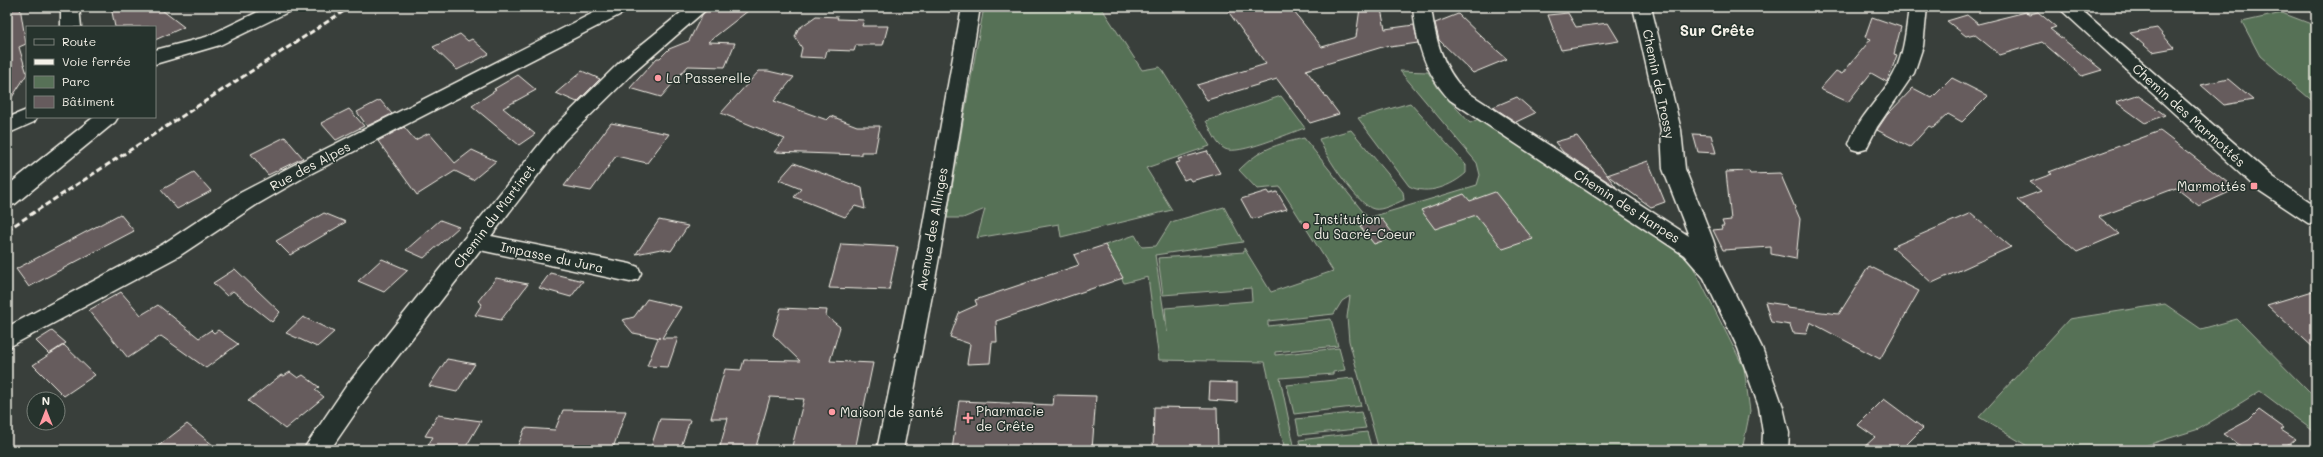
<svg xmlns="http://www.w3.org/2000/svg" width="2323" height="457" viewBox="0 0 2323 457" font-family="Mali,sans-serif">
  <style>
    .green { fill: #577157; stroke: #a6b1a0 }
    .building { fill: #665b5d; stroke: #f4f1e8 }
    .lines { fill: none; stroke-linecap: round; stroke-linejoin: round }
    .minor-casing { stroke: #f4f1e8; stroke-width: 3 }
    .major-casing { stroke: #f4f1e8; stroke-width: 3 }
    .minor { fill: #26332d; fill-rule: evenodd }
    .major { fill: #26332d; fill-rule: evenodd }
    .rail { stroke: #f4f1e8; stroke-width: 3; stroke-dasharray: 6 3; stroke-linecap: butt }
    .poi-dot { fill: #ff9aa2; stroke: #26332d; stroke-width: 1.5 }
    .labels { text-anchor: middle; stroke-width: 3; stroke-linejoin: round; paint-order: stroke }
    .poi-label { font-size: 13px; fill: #f4f1e8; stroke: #26332d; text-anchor: start }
    .street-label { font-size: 13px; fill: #f4f1e8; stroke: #26332d }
    .quarter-label { font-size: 15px; font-weight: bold; fill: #f4f1e8; stroke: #26332d }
  </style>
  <rect width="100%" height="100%" fill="#393f3b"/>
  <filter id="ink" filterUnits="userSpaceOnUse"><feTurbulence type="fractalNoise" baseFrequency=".025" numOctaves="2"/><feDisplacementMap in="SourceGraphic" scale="8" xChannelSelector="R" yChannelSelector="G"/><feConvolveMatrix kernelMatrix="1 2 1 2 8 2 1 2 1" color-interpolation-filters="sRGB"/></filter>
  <g filter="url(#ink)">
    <path class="green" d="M984,7h117l41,63 18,-3 50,79 -64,22 26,42 -111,27 -2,-13 -82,14 8,-29 -22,9h-16l17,-102z
      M2282,13l29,11 5,13v67l-56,-48 -18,-34z
      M1400,71l28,1 10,16 32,35 10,-5 183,116 29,31 52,103 6,43 -8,39h-363l-30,-109 -2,-24 3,-21 -8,5 -8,13 -66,7v5l63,-7 7,27 -63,6v3l64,-7 6,22 -12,2v2l-53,4 15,72h-10l-20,-88 -106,-2 -11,-83 -24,6 -19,-38 30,-10 7,12 14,-1 15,-24 53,-15 19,35 -88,13 12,77 -2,-24 87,-7 -1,-13 -88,7 -5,-37 86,-6v-4l27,44 62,-21 -53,-84 -23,2 -18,-19c22,-22 36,-25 65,-32l64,80 109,-33 3,-10 -3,-12z
      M1281,96l24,32c-16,5 -67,28 -80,21 -9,-4 -14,-20 -19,-28z
      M1410,103l56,62v8c-14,13 -39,23 -57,13l-51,-68z
      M1351,130l52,62 1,8c-8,3 -22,11 -30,9 -16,-3 -49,-54 -55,-70z
      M2165,304l36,25 36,-10 72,73 7,-2v43l-56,-42 -61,38 -68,21h-97l-55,-33 90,-98z
      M1353,378l8,28 -67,8 -7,-29z
      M1361,412l5,16 -67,7 -3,-16z
      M1367,432l5,18h-71l-2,-10z"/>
    <path class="building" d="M7,7h13l6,37 -7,3 8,27 -20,31z
      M111,7h47l26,20 -29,13v-13h-40z
      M710,7h43l-45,35 27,1 -10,24 -37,-1 -27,31 -31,-9 27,-30h3l9,-9 20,-8 13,-26z
      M1225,7h65l32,40 34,-10 4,-29 21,1 4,20 29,-4 4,18 -28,4 -1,-2 -83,25 33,44 -29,9 -33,-44 -70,21 -10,-15 69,-21z
      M2026,12l4,2 8,-2 18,15 -6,2 52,41 -20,6 -40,-34 -42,13 -26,-21 -8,2 -19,-15 20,-6 11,9z
      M1568,13l8,14 32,-4 11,18 -58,9 -13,-35z
      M1458,14l25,24 24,21 -34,14 -34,-33 -4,-17z
      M816,16l22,1 -1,2 27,1 -2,6h26l-5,19h-27l-2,6 -27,-1 -2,8 -25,-1 2,-9 -7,-11 3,-8z
      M1872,17l29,10 -7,27 3,1 -10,27 -16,-9 -23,29 -28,-13 16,-18 6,3 29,-35 -6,-2z
      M2157,28l17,20 -22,4 -22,-19z
      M460,34l8,7 4,-2 17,15 -32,16 -24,-23z
      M582,71l18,8 -23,23 -21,-9z
      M759,71h9l26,6 -20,24 53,19 4,-4 26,10h23l-5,26h-14v3l-87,-3 11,-13 -64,-26z
      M518,75l18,15 -33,18 32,26 -16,11 -47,-39 24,-16 -2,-1z
      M1952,78l36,18 -26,26 -14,-8 -15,14 -4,-2 -19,21 -33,-17 10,-15 26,-27 19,10z
      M2228,79l25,21 -29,5 -23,-20z
      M2137,95l10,7 18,13 -20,8 -29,-21z
      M1517,97l18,16 -19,9 -23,-15z
      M380,100l12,14 -25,12 -10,-14z
      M349,109l15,17 -28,14 -15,-17z
      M611,123l58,11 -22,29 -31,-7 -25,35 -27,-5z
      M404,127l11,13 14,-7 26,30 17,-13 24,11 -23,19 -18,-9 -38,24 -39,-54z
      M2160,131l76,58 -37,17 -23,-18 -77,29 20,17 -42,18 -60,-52 24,-9 -11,-9 22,-8 -3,-2z
      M1693,134l18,1 5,18 -18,-1z
      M1577,136l30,39 41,-14 17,41 -14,5 -44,-32 9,12 -53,-35 -8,-10z
      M285,137l18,21 -35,17 -17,-21z
      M1207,151l13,22 -29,8 -2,-3 -5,2 -9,-17 5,-1 -2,-3z
      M794,163l68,25 3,21 -10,-3 -10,11 -51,-20 7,-8 -22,-9z
      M1749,171l1,3 30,-1 20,46 -4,40 -25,-5v-7l-48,3 -10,-20 9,-1 -1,-3h3l-2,-5 9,-1 -5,-48z
      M194,172l17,19 -34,18 -16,-19z
      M1267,191l2,3 8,-2 10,17 -35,10 -11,-20z
      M1495,192l38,47 -30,10 -27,-34 -41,14 -14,-19 43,-16 6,7z
      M324,213l22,9 -56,33 -14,-14z
      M1971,213l40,34 -79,36 -40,-36z
      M120,214l14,17 -85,45 -20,11 -13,-18z
      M1381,218l14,18 -21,8 -14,-18z
      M440,220l19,7 -35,31 -18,-8z
      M659,220l29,6 -17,25 -10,-2 -25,5z
      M841,244l57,3 -9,43 -60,-2z
      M1105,245l18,33 -127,43 1,21h-5l-2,21 -23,1 3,-20 -20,-7 9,-24 18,-8 -2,-5 104,-35 -5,-10z
      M382,259l26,11 -24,22 -26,-11z
      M1869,266l50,25 -39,68 -70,-37 -4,12 -13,-1 -3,-8 -19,-3 -6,-20 21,3 1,3 52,6z
      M235,269l45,43 -8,10 -39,-31 -6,5 -14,-13z
      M550,273l33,8 -12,16 -32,-9z
      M496,278l32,6 -27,36 -26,-5 7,-11 -4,-3z
      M2316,290v60l-49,-45z
      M121,292l20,23 17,-10 41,33 12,-8 3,3 4,-3 20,14 -32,24 -45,-32 -33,22 -39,-48z
      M647,299l34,8 -19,31h16l-10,29 -21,-1 11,-28h2l-27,-5 -11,-13 12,-3z
      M781,308l46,2 -1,6 14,11 -10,34 43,2 -18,87h-64l13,-51 -34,-2 -15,53h-36l9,-32h-17l14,-49 16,1 3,-10 56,1 -27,-26z
      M303,317l19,9 12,6 -17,15 -31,-14z
      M52,331l14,12 -17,11 -13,-13z
      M64,345l31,30 -31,21 -31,-31z
      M447,359l28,5 -18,28 -28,-6z
      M290,372l8,6 5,-3 16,12 -4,3 9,7 -39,32 -37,-28 33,-26 3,1z
      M1210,382l27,1v19l-28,-2z
      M1054,395l42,1 -4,54h-140l7,-49 94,4z
      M1884,399l39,29 -22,22h-40l14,-13 -17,-12z
      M1154,407l63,1 1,42h-65z
      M563,410l63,1 -13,37 -97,2 9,-22 30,2z
      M2259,410l25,18 -3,2 14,9 -12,11h-37l-23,-16 26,-14z
      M438,415l43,6 -17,29h-39l8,-13 -8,-1z
      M660,419l30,1 -10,30h-30z
      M187,424l32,26h-66z"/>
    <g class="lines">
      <defs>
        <path id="minor" d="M605,7h24l-2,4 -319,164 -52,30 -77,51 -172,92v-21l156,-83 77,-51 54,-28z
          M688,7h21l-76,66 -69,68 -73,95 139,28 8,3 3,6 -3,6 -8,3 -150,-32 -115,149 -35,51h-27l44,-65 203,-254 69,-68z
          M1413,7h18c4,31 11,60 33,83l225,146 -26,-67 -2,-39 -28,-123h18l30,123 4,39 28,71 8,26 41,82 21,59 6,26 -1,17h-26l1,-17 -4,-26 -21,-59 -34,-70 -20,-23 -234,-155c-25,-27 -34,-58 -37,-93z
          M1909,7h18l-4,39 -9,27 -37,54 -11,22 -7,2 -7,-2 -3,-5c9,-26 28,-42 42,-65 13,-21 15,-48 18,-72z
          M2058,7h20l195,170 43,29v19l-8,-2 -51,-34z
          M27,110v7h10l-3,5 -27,12v-16z
          M94,117h24l-3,5 -100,82 -8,2v-20z"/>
        <path id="major" d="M61,7h18l2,20h-20z
          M268,7h24l-2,4 -70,34 -65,19v-14l51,-13z
          M962,7h18l-39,240 -38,203h-26l42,-203z"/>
      </defs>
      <use href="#minor" class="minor-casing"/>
      <use href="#major" class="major-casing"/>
      <use href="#minor" class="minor"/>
      <use href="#major" class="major"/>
      <path class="rail" d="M7,230l343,-223"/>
    </g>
  </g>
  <g class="poi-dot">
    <circle cx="658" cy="78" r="4"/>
    <rect x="2250" y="182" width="8" height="8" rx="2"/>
    <circle cx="1306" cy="226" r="4"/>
    <circle cx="832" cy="412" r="4"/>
    <path d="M966 412h4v4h4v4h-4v4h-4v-4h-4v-4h4z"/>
  </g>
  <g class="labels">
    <g class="poi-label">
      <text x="666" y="83">La Passerelle</text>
      <text x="2246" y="191" text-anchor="end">Marmottés</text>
      <text x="1314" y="224">Institution<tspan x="1314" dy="15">du Sacré-Coeur</tspan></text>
      <text x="976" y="416">Pharmacie<tspan x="976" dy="15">de Crête</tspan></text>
      <text x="840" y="417">Maison de santé</text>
    </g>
    <g class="street-label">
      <text transform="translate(1659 84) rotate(78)" y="5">Chemin de Trossy</text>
      <text transform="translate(2189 115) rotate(42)" y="5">Chemin des Marmottés</text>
      <text transform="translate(310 166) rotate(-28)" y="5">Rue des Alpes</text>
      <text transform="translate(1627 206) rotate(33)" y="5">Chemin des Harpes</text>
      <text transform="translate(494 216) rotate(-53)" y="5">Chemin du Martinet</text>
      <text transform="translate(932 229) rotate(-80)" y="5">Avenue des Allinges</text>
      <text transform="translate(552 257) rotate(12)" y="5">Impasse du Jura</text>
    </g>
    <g class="quarter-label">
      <text x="1717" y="36">Sur Crête</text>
    </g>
  </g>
  <rect width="2323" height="457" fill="none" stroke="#26332d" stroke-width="24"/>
  <rect x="12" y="12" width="2299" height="433" fill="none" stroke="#f4f1e8" stroke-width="1.5" filter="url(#ink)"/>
  <rect x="26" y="26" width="130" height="92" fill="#26332d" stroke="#787f78"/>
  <rect x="34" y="39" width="20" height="6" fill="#26332d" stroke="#787f78"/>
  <text x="62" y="46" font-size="12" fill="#f4f1e8">Route</text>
  <rect x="34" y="59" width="20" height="6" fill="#f4f1e8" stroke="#787f78"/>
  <text x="62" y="66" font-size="12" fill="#f4f1e8">Voie ferrée</text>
  <rect x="34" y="76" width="20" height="12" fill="#577157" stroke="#787f78"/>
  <text x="62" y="86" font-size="12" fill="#f4f1e8">Parc</text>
  <rect x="34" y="96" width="20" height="12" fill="#665b5d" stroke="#787f78"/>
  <text x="62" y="106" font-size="12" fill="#f4f1e8">Bâtiment</text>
  <g transform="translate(46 411)"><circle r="19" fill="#26332d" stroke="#787f78"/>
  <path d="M0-3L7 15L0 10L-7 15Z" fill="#ff9aa2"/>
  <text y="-6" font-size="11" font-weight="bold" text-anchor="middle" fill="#f4f1e8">N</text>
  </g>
</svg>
